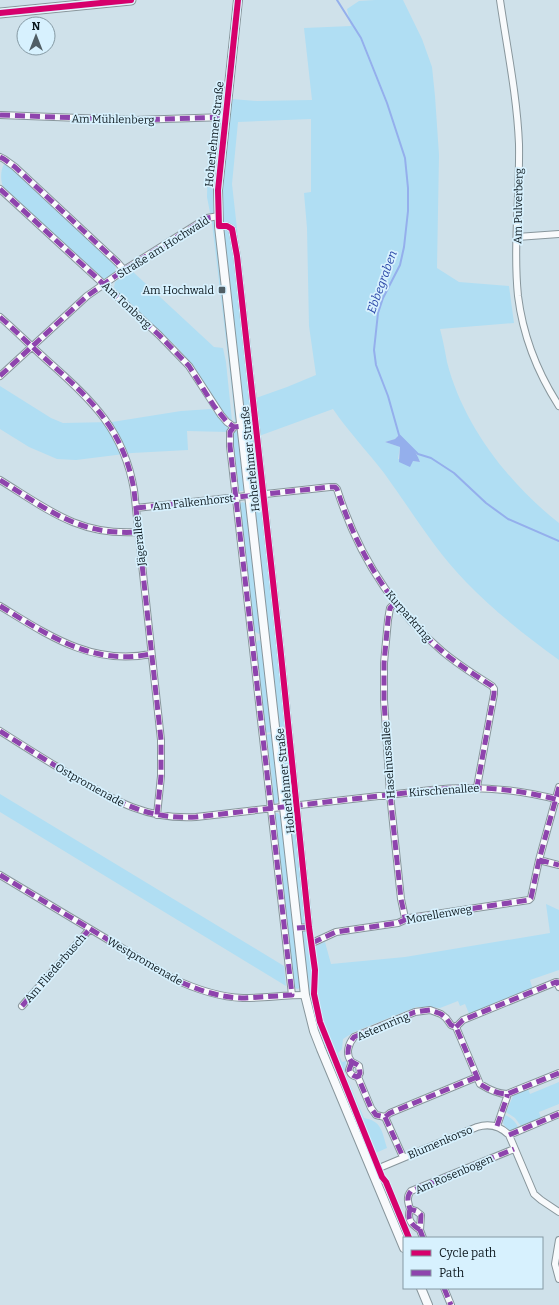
<svg xmlns="http://www.w3.org/2000/svg" width="559" height="1305" viewBox="0 0 559 1305" font-family="Bitter,serif">
  <style>
    .green { fill: #b0def3; fill-rule: evenodd }
    .water { fill: #94afec }
    .lines { fill: none; stroke-linecap: round; stroke-linejoin: round }
    .stream { stroke: #94afec; stroke-width: 2 }
    .minor-casing { stroke: #88969c; stroke-width: 8 }
    .tertiary-casing { stroke: #88969c; stroke-width: 10 }
    .secondary-casing { stroke: #88969c; stroke-width: 11 }
    .minor { stroke: #f8fafc; stroke-width: 6 }
    .tertiary { stroke: #f8fafc; stroke-width: 8 }
    .secondary { stroke: #f8fafc; stroke-width: 9 }
    .quiet { stroke: #8e44ad; stroke-width: 5; stroke-dasharray: 10 5; stroke-linecap: butt }
    .cycleway-casing { stroke: #d7f1fe; stroke-width: 8 }
    .cycleway { stroke: #d6006c; stroke-width: 6 }
    .poi-dot { fill: #505e65; stroke: #d7f1fe; stroke-width: 1.5 }
    .labels { text-anchor: middle; stroke-width: 3.5; stroke-linejoin: round; paint-order: stroke }
    .street-label { font-size: 11px; fill: #0c181e; stroke: #d7f1fe }
    .poi-label { font-size: 11px; fill: #0c181e; stroke: #d7f1fe; text-anchor: end }
    .water-label { font-size: 12px; font-style: italic; fill: #2d49a9; stroke: #d7f1fe }
  </style>
  <rect width="100%" height="100%" fill="#cfe1ea"/>
  <path class="green" d="M375,0h28l19,39 10,28 3,29 4,59 -2,113 22,14 50,4 5,37 -74,6c3,11 5,22 7,33 16,63 62,122 112,161v137c-33,-24 -65,-49 -93,-78 -32,-33 -55,-72 -82,-109 -17,-22 -36,-42 -51,-64l-74,27 3,68 46,445 17,-7 6,22 74,-7 145,-24 -4,-29 13,6v60l-29,10 3,10 -63,26 -5,-12 -5,2 -2,-5 -18,7 -10,-1h-14l-62,25 -11,7 -1,10 -4,4 4,9 4,-1 -1,12 19,45c18,3 18,14 23,30l-16,7 -54,-126 -9,-40 -71,-641h-7l8,73 -3,2 -3,-33 -20,-167 -5,-26 1,-37h5l6,-62 38,3 55,-1 -8,-72 47,-2 -4,-17 12,-8zM311,119v73l-7,1 3,35 2,98 7,49 -29,12 -31,11 -24,-214 6,-62zM399,435c9,8 17,15 21,27l-22,-3 2,-12 -15,-5 10,-3z
    M4,164h3l109,100 -1,8 -8,6 -5,1 -97,-89c-5,-6 -5,-19 -1,-26z
    M131,270l83,77 9,1 3,14 6,59 -10,-10 -26,-41 -19,-23 -61,-56 -2,-4 1,-5z
    M0,386l51,32 12,5 49,-1 69,-11 30,-2 15,16 2,3v4l-41,-1 1,19 -56,3 -56,7 -19,-1 -28,-12 -29,-18z
    M239,430l6,57 -2,4h-5l-1,-3 2,-1 -6,-44 -2,-3 3,-8z
    M242,502l3,1 2,4 14,126 -2,1 -5,-3 -15,-126z
    M259,640l3,2 10,90 -8,1 -9,-87 2,-5z
    M271,734l9,65 -4,5 -4,-2 -1,-12 2,-3 -5,-44 -3,-2v-6z
    M0,794l284,172 2,20 -286,-174z
    M275,813h3l4,6 19,165 -1,3 -2,2 -4,-1 -20,-171z
    M559,1082v22l-20,8 2,6 -20,8 -6,-8 -9,-6 8,-18 14,-5 2,5z
    M505,1115c7,3 11,7 14,14 -8,3 -12,2 -16,-6z"/>
  <path class="water" d="M399,435c9,8 17,15 21,27l-7,-1 -3,6 -11,-5 1,-15 -15,-5 10,-3z"/>
  <g class="lines">
    <path class="stream" d="M337,0l24,38 26,65 18,55 3,30v23l-4,36 -4,18 -17,33 -5,15 -4,37 2,15 12,31 11,39 19,19 13,4 23,15 32,30 22,16 51,22"/>
    <defs>
      <path id="minor" d="M500,0c7,48 17,96 19,144 1,51 -6,102 -1,152 5,40 19,76 41,110
        M0,115l134,5 92,-3
        M0,157l4,2 11,8 103,96 6,7
        M0,189l159,146 30,31 32,49 6,7 7,5 3,-1
        M219,226h8l5,3 5,27 43,389 29,282 -12,1
        M517,237l42,-3
        M0,317c17,15 33,31 50,46 43,38 74,68 84,127l27,250v36l-4,39
        M0,376l87,-80 37,-26 83,-52 12,-2
        M234,427l-4,5v14l62,549
        M0,480c47,29 79,56 138,52
        M136,508l194,-21h5l2,2c20,63 54,119 105,162 15,13 33,24 50,35l2,3v5l-17,93
        M395,603l-5,5 -2,12 -4,43v37l6,94 11,105 4,19
        M0,606c48,29 92,60 151,48
        M0,731c25,16 50,32 76,47 39,23 72,42 120,39l235,-27c44,-5 86,-1 128,10
        M539,860l20,5
        M0,875l172,103c23,11 46,19 71,20 21,0 42,-3 62,-3
        M312,943l24,-11 62,-9 11,-5 120,-18 2,-2 8,-38 20,-73
        M22,1006l67,-76
        M456,1027l7,-7 93,-38h1l2,5
        M352,1062l-3,8c2,5 4,6 9,7
        M477,1077l-87,36 -5,4 -9,-2 -5,-7 -13,-31 2,-4 -1,-7c-2,-2 -6,-3 -8,-5 -6,-8 -2,-18 3,-24l61,-25 15,-2 11,4 5,4 5,7 5,2 24,57c8,5 17,10 27,10l52,-21
        M385,1117l18,40
        M497,1126l10,-29v-3
        M509,1135l50,-21
        M372,1171l105,-44c13,-4 23,-1 32,8l25,59 7,6 18,12
        M410,1209c-3,11 1,15 10,21
        M423,1238l-3,-8 1,-15 -5,-4 -6,-2c-2,-7 -4,-12 1,-18l103,-42
        M559,1240l-4,24 4,15
        M444,1288l7,17"/>
      <path id="tertiary" d="M238,0l-20,190 1,36 86,769 9,36 7,18 83,199
        M421,1288l7,17"/>
      <path id="secondary" d="M0,13l131,-13"/>
    </defs>
    <use href="#minor" class="minor-casing"/>
    <use href="#tertiary" class="tertiary-casing"/>
    <use href="#secondary" class="secondary-casing"/>
    <use href="#minor" class="minor"/>
    <use href="#tertiary" class="tertiary"/>
    <use href="#secondary" class="secondary"/>
    <path class="quiet" d="M0,115l134,5 92,-3
      M0,157l4,2 11,8 103,96 6,7
      M0,189l159,146 30,31 25,40 13,16 7,5 8,-1
      M0,317c17,15 33,31 50,46 43,38 74,68 84,127l27,250v36l-4,39
      M0,376l87,-80 37,-26 83,-52 12,-2
      M0,480c47,29 79,56 138,52
      M136,508l194,-21h5l2,2c20,63 54,119 105,162 15,13 33,24 50,35l2,3v5l-17,93
      M395,603l-5,5 -2,12 -4,43v37l6,94 11,105 4,19
      M0,606c48,29 92,60 151,48
      M0,731c25,16 50,32 76,47 39,23 72,42 120,39l235,-27c44,-5 86,-1 128,10
      M539,860l20,5
      M0,875l172,103c23,11 47,20 73,20 16,-1 31,-2 47,-3l-62,-549v-14l4,-5
      M297,928l12,-1v-4
      M312,943l24,-11 62,-9 11,-5 120,-18 2,-2 8,-38 20,-73
      M22,1006l67,-76
      M456,1027l7,-7 93,-38h1l2,5
      M352,1062l-3,8c2,5 4,6 9,7
      M477,1077l-87,36 -5,4 -9,-2 -5,-7 -13,-31 2,-4 -1,-7c-2,-2 -6,-3 -8,-5 -6,-8 -2,-18 3,-24l61,-25 15,-2 11,4 5,4 5,7 5,2 24,57c8,5 17,10 27,10l52,-21
      M385,1117l18,40
      M497,1126l10,-29v-3
      M509,1135l50,-21
      M410,1209c-3,11 1,15 10,21
      M423,1238l-3,-8 1,-15 -5,-4 -6,-2c-2,-7 -4,-12 1,-18l103,-42
      M444,1288l7,17"/>
    <defs>
      <path id="cycleway" d="M238,0l-20,190 1,36h8l5,3 5,27 43,389 29,282 6,43 -1,24 6,28 62,155 4,5 23,56
        M0,13l131,-13"/>
    </defs>
    <use href="#cycleway" class="cycleway-casing"/>
    <use href="#cycleway" class="cycleway"/>
  </g>
  <rect class="poi-dot" x="218" y="286" width="8" height="8" rx="2"/>
  <g class="labels">
    <g class="street-label">
      <text transform="translate(113 119) rotate(1)" y="4">Am Mühlenberg</text>
      <text transform="translate(214 134) rotate(-84)" y="4">Hoherlehmer Straße</text>
      <text transform="translate(518 206) rotate(-89)" y="4">Am Pulverberg</text>
      <text transform="translate(163 247) rotate(-32)" y="4">Straße am Hochwald</text>
      <text transform="translate(127 305) rotate(43)" y="4">Am Tonberg</text>
      <text transform="translate(250 459) rotate(-96)" y="4">Hoherlehmer Straße</text>
      <text transform="translate(193 502) rotate(-6)" y="4">Am Falkenhorst</text>
      <text transform="translate(139 541) rotate(-96)" y="4">Jägerallee</text>
      <text transform="translate(409 616) rotate(49)" y="4">Kurparkring</text>
      <text transform="translate(388 760) rotate(-94)" y="4">Haselnussallee</text>
      <text transform="translate(285 781) rotate(-96)" y="4">Hoherlehmer Straße</text>
      <text transform="translate(90 785) rotate(29)" y="4">Ostpromenade</text>
      <text transform="translate(444 790) rotate(-4)" y="4">Kirschenallee</text>
      <text transform="translate(439 914) rotate(-10)" y="4">Morellenweg</text>
      <text transform="translate(145 961) rotate(30)" y="4">Westpromenade</text>
      <text transform="translate(55 968) rotate(-49)" y="4">Am Fliederbusch</text>
      <text transform="translate(383 1026) rotate(-23)" y="4">Asternring</text>
      <text transform="translate(440 1142) rotate(-23)" y="4">Blumenkorso</text>
      <text transform="translate(454 1174) rotate(-23)" y="4">Am Rosenbogen</text>
    </g>
    <g class="poi-label">
      <text x="214" y="294">Am Hochwald</text>
    </g>
    <g class="water-label">
      <text transform="translate(382 282) rotate(-70)" y="4">Ebbegraben</text>
    </g>
  </g>
  <rect x="403" y="1237" width="140" height="52" fill="#d7f1fe" stroke="#869aa4"/>
  <rect x="411" y="1250" width="20" height="6" fill="#d6006c" stroke="#869aa4"/>
  <text x="439" y="1257" font-size="12" fill="#0c181e">Cycle path</text>
  <rect x="411" y="1270" width="20" height="6" fill="#8e44ad" stroke="#869aa4"/>
  <text x="439" y="1277" font-size="12" fill="#0c181e">Path</text>
  <g transform="translate(36 36)"><circle r="19" fill="#d7f1fe" stroke="#869aa4"/>
  <path d="M0-3L7 15L0 10L-7 15Z" fill="#505e65"/>
  <text y="-6" font-size="11" font-weight="bold" text-anchor="middle" fill="#0c181e">N</text>
  </g>
</svg>
